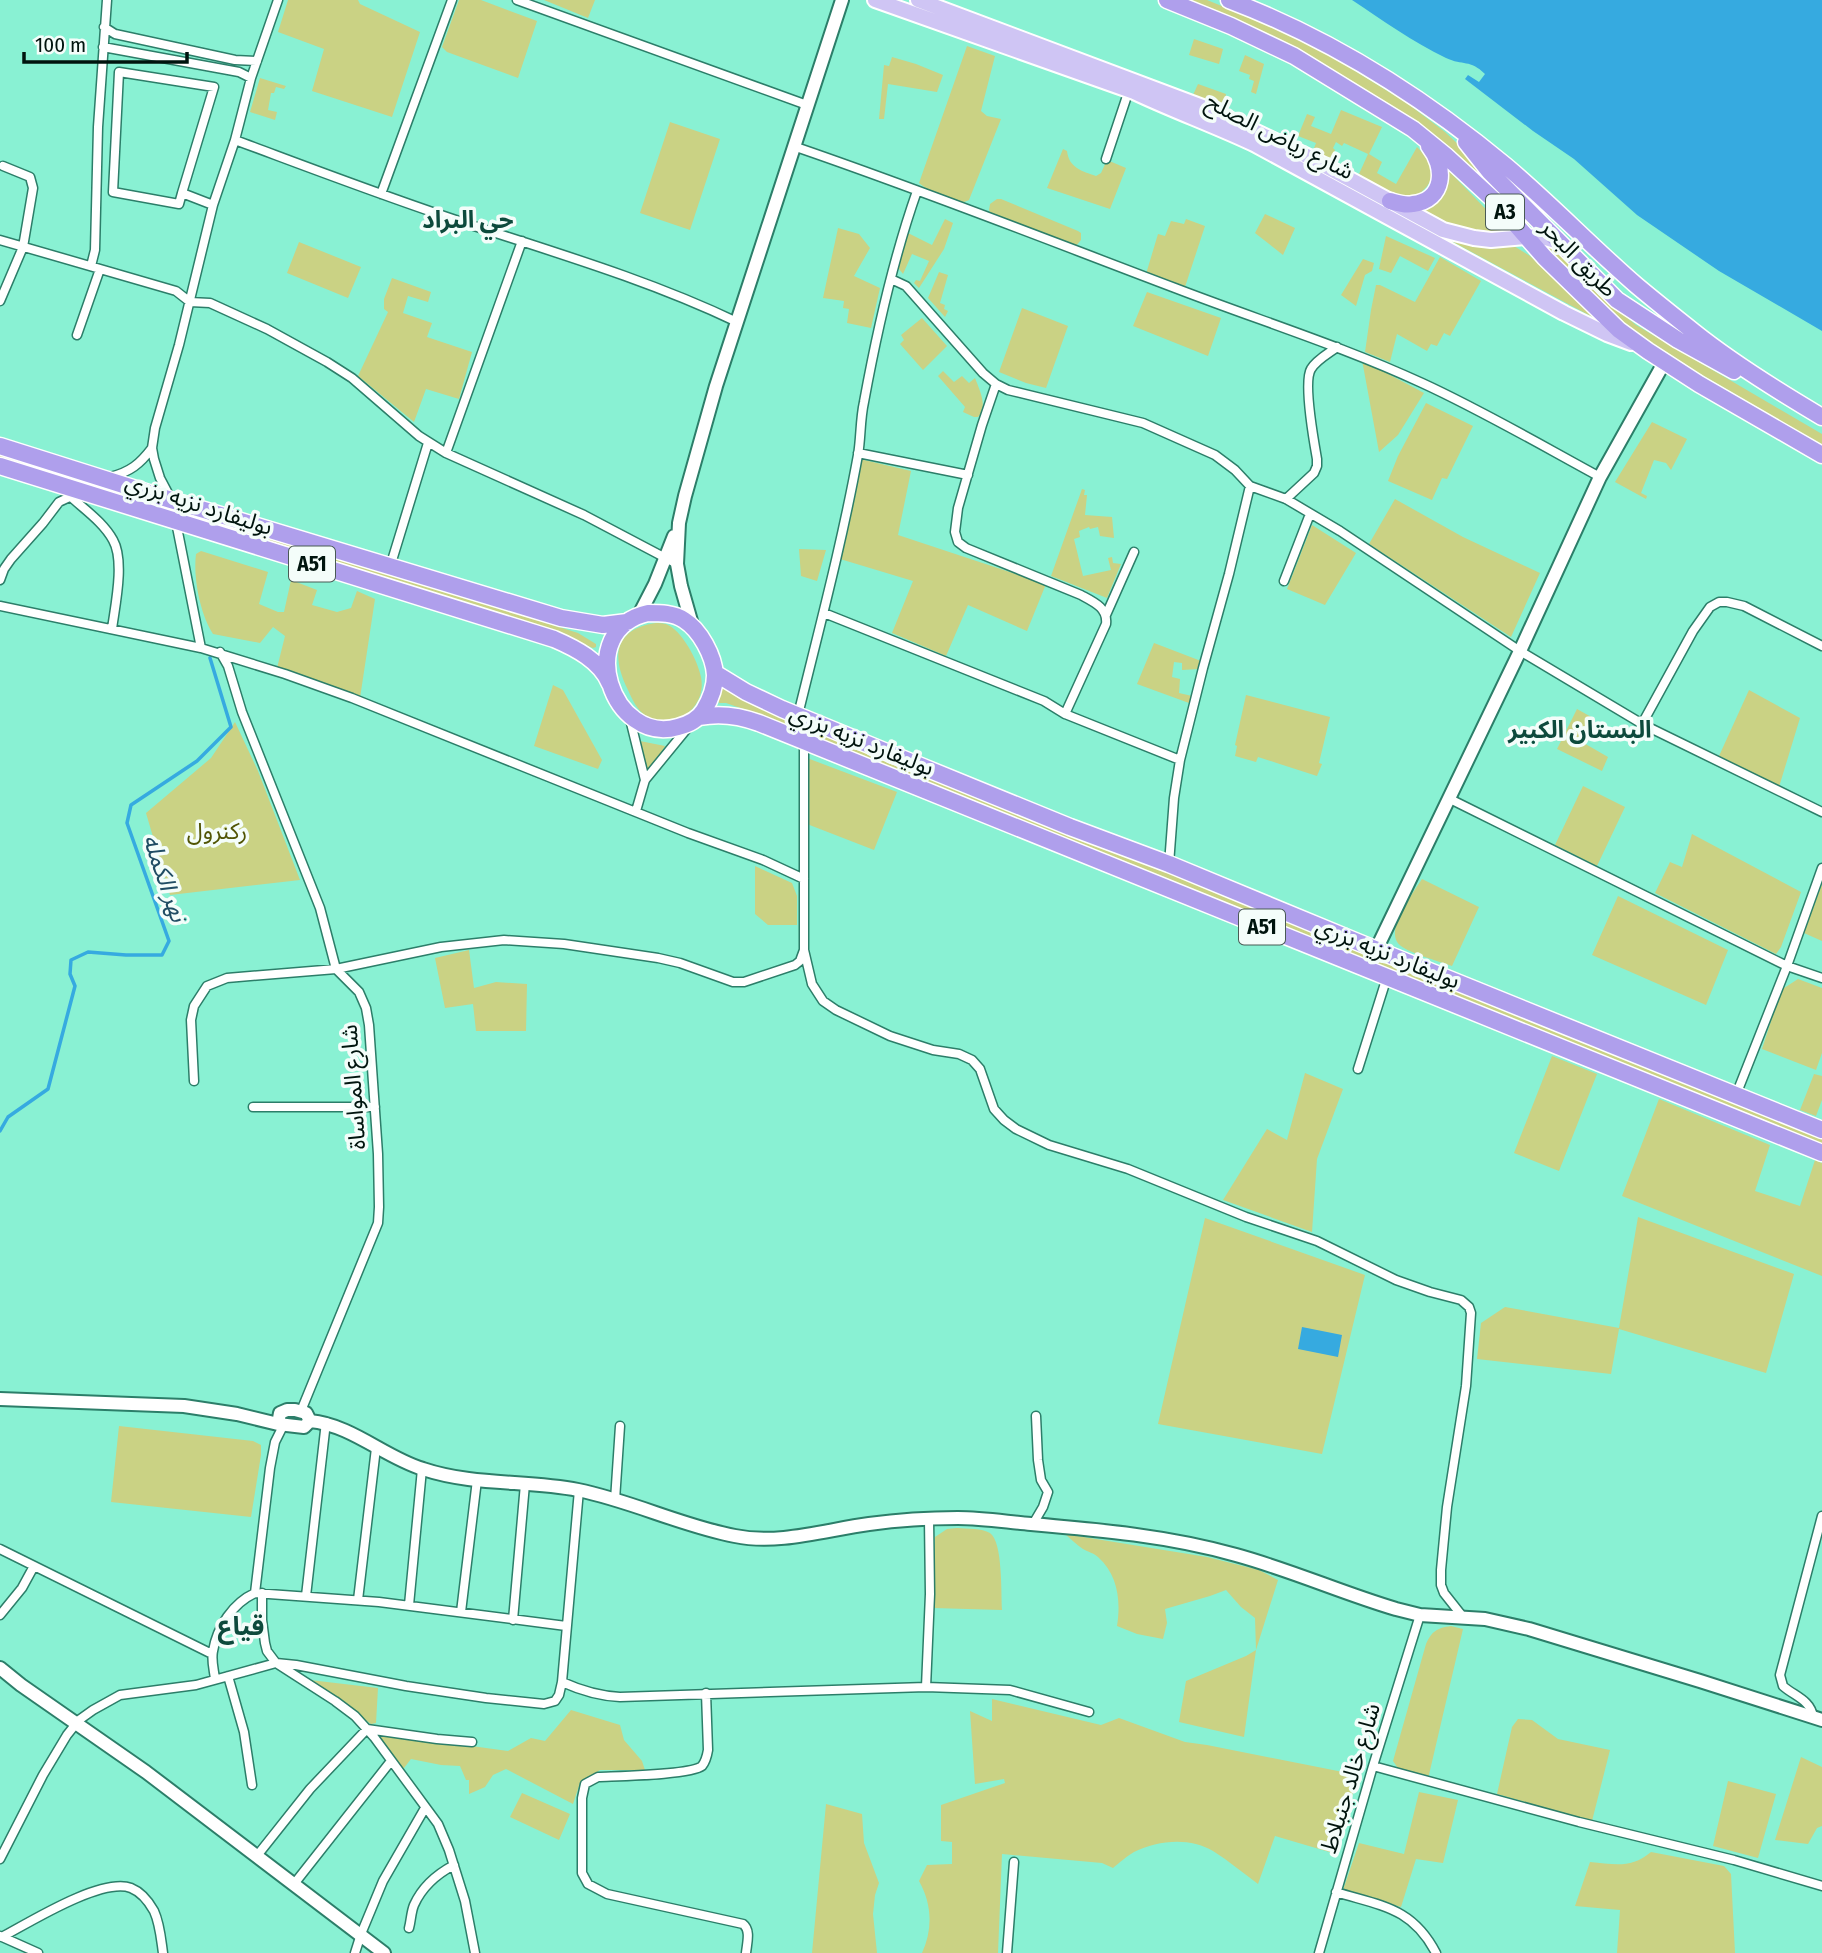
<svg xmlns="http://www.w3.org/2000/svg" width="1822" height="1953" viewBox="0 0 1822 1953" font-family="'Fira Sans Condensed','Noto Sans Arabic',sans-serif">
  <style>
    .green { fill: #cad284 }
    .water { fill: #36aae0 }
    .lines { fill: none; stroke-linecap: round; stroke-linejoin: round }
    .stream { stroke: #36aae0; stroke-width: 3.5 }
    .street-casing { stroke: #2c7e69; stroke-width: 11 }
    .secondary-casing { stroke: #2c7e69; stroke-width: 16 }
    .primary-casing { stroke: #fff; stroke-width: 18 }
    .highway-casing { stroke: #fff; stroke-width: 19 }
    .street { stroke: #fff; stroke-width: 8 }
    .secondary { stroke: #fff; stroke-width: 12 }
    .primary { stroke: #cfc5f4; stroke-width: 14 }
    .highway { stroke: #af9fec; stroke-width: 16 }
    .labels { text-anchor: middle; stroke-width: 7; stroke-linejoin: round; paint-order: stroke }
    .shield { fill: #f4fdfa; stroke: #495a55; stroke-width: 2 }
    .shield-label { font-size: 21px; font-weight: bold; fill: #00140e }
    .street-label { font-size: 23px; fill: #00140e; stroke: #f4fdfa }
    .park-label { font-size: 23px; fill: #515505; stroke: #f4fdfa }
    .neighbourhood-label { font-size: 24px; font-weight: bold; fill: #0d4a3c; stroke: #f4fdfa }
    .water-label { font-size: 24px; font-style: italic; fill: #204d64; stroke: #f4fdfa }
    .quarter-label { font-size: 26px; font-weight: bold; fill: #0d4a3c; stroke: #f4fdfa }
  </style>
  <rect width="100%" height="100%" fill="#89f1d3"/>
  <path class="green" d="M288,0h70l2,4 60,28 -28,85 -80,-26 12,-42 -46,-17z
    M459,0h22l56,21 -19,57 -71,-26 -5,-5z
    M544,0h51l-7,18z
    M1182,0h25l86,35 30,16 84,52 38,29 29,27 58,64 -6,2 -53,-57 -51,-41z
    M1194,39l29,10 -4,15 -30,-9z
    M967,46l28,10 -14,55 6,5 14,3 -32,81c-15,8 -38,-8 -50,-17z
    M1245,55l19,9 -8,30 -5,-2 3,-11 -5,-2 1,-4 -11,-4z
    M892,57l24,7 27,11 -6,17 -49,-8 -4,35h-5l5,-54 5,1z
    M260,78l26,8 -2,3 -8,-2 -2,6h-3l-3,17 9,2 -2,8 -25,-8z
    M1198,84l28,10 -3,14 -30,-13z
    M1341,110l41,17 -13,27 13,8 -5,11 19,11 21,-37c24,23 18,37 -7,54l-20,-7 -31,-20 9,-20 -24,-11 -2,3 -6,-4 -3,6 2,2 -4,9 -18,-8 3,-8 -18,-7 9,-22 8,3 -4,9 20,8z
    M670,122l50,17 -30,91 -50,-17z
    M1063,149l4,2c2,17 15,20 29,25l5,-3 6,-13 19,8 -16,41 -63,-21z
    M1448,170l57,59v2c-29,10 -59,-7 -85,-18l1,-7 24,-23z
    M997,199h4l77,32 3,2v7l-5,6 -7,-1 -78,-31 -2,-4 1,-6z
    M1265,214l30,14 -12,27 -28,-22z
    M945,219l8,4 -9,26 -25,39 -5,-5 2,-3 4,1 9,-20 -17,-7 -9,20 -7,-9 12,-32 24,12z
    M1186,219l19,7 -20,61 -39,-13 12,-40 7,2 6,-15 13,3z
    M838,228l21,6 11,14 -16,28 26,12 -9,40 -24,-5 2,-14 -6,-1 1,-7 -21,-3z
    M1438,234l32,11 44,1 16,10 79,70z
    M1386,236l49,22 -7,13 -28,-15 -9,17 -12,-4z
    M299,242l62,25 -13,31 -61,-25z
    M1547,246h4l9,6 23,26 28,26 25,21 186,109v11l-168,-98 -24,-16 -85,-83z
    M1440,257l41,24 -31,55 -6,-3 -7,13 -6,-2 -4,7 -30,-17 -7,28 -25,-10 6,-42 5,-25h4l35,17z
    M1363,259l11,4 -2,8 -7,4 -9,31 -15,-11z
    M939,272l9,3 -8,28 5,2 -1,4 4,2 -3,6 -17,-19z
    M392,278l39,14 -3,10 -20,-6 -5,17 29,10 -5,14 45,15 -13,47 -33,-10 -12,33 -56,-46 30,-64 -4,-3v-10z
    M1147,292l74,26 -13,38 -75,-30z
    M1022,308l46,18 -22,62 -20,-5 -27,-11z
    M922,318l25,28 -24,24 -23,-26 4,-4 -3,-5z
    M1362,360l62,33 -26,42 -19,17z
    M943,371l11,11 8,-6 7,7 6,-5c5,13 13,29 3,39h-4l-11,-5 2,-5 -27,-31z
    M1426,403l47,23 -26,53 -5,-1 -10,22 -44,-19 10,-25z
    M1652,422l35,17 -16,31 -5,-7 -12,-3 -13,33 6,3 -1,3 -31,-17z
    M0,451l578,182 18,11v3l-3,1 -41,-16 -552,-171z
    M860,459l51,12 -13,64 148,49 -19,47 -59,-26 -22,51 -54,-23 21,-52 -73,-22z
    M1082,489l3,1 -1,5h3l-2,20 27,2 2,21 -14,-2 -2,-9 -8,2 -1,-2 -10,4 1,6 -6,2 9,37 28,-6 -3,-12 4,-1 1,6 8,1 -14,34 -56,-22z
    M1395,499l68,38 77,36 -29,64 -142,-93z
    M1312,525l44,28 -31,52 -38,-16z
    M799,549l27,1 -9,31 -16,-5z
    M201,551l67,21 -9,32 19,8h6l7,-32 26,10 -5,15 25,7 14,-4 6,-17 18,8 -15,99 -83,-30 8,-32 -12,-9 -13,16 -47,-9c-13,-20 -20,-57 -17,-80z
    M656,623c3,0 7,0 10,1 16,6 32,37 35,53 2,11 0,21 -7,30 -11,14 -33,20 -48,9 -9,-6 -14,-17 -18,-26 -17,-34 -14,-61 28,-67z
    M1154,643l47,18 -2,8 -17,1v-7l-8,-1 -2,15 8,2 -1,14 13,3 -3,7 -52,-19z
    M553,685l10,5 39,70 -4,9 -64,-23z
    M723,687h3l8,8 93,41 306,121 689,280v9l-1076,-436 -20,-7h-7l-1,-5z
    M1749,690l51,28 -21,69 -60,-31z
    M1246,695l84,22 -11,46 3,1 -5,12 -59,-19 -2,5 -21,-6 2,-10 -2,-1z
    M1577,709l18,10 -13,23 26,15 -6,14 -45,-22z
    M235,722l23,49 42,109 -130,15 -24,-82 65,-55z
    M640,741l25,5 -15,25 -5,-4z
    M807,758l90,34 -23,58 -67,-26z
    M1583,786l42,21 -28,59 -42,-21z
    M1692,834l109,58 -20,55 -5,7 -121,-61 15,-31 12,5z
    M755,866l37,17 5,13v29h-29l-13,-11z
    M1422,879l57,28 -27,59c-14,-5 -40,-12 -51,-20 -19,-13 12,-53 21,-67z
    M1822,884v57l-18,-8z
    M1618,896l110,54 -22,55 -114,-50z
    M469,950l5,38 22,-6 31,2 -1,47h-50l-3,-27 -28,4 -10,-50z
    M1798,979l24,9v65l-6,17 -54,-21 19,-59z
    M1552,1056l45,18 -38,97 -45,-18z
    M1305,1073l38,16 -26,70 -5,73 -89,-32 44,-71 20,11z
    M1814,1074l8,2v24l-6,16 -16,-6z
    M1659,1099l111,46 -15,46 45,15 15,-46 7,3v113l-200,-80z
    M1638,1217l156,57 -28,99 -147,-44 -8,45 -134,-15 4,-36 24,-16 114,21z
    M1205,1218l160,57 -43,179 -164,-30z
    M119,1426l134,15 8,4v10l-10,62 -140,-15z
    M957,1528c10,1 25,0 33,5 13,9 11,61 12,77l-69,-2 2,-71 12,-8z
    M1065,1534l142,23 52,13 19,10 -22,70 -12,87 -65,-15 7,-41 60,-25 10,-6 -1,-32 -14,-11 -15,-17 -16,6 -45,13 2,14 -4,16 -26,-5 -20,-8c4,-25 1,-51 -19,-69 -4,-4 -10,-5 -15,-8 -6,-4 -12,-10 -18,-15z
    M1451,1626l12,3 -35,150 -28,-8 -7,-10 33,-117c6,-13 11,-16 25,-18z
    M310,1680l68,8 -2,35 -5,1z
    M992,1699l109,26 18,-7 66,24 22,3 151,30 -22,79 -61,-18 -17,48c-15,-11 -29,-23 -45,-33 -23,-14 -55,-11 -79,1 -7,4 -15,11 -21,16l-11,-5 -100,-9 -4,99h-76c11,-24 10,-49 -3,-72l8,-16 25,-1v-22l-11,-1v-36l64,-22 -1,-4 -29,5 -5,-73 22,10z
    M571,1710l49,15 4,15 18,21 3,9h-45l-20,13 -7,21 -67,-35 -13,6 -8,12 -16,7v-14h-3l-6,-14 -19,-1 -30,-6 -7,9h-4l-20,-30 3,-4 125,17 23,-13 14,3z
    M1518,1719l14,1 26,19 52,11 -18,71 -95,-27 15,-67z
    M1801,1757l21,10v59l-5,2 -9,16 -33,-4z
    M1728,1781l48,13 -18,64 -45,-12z
    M1419,1792l39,8 -15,63 -27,-4 -15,48 -58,-17 16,-47 45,11z
    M522,1793l48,21 -11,26 -49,-23z
    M826,1804l36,10 2,29 15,40 -4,12 -2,19 4,39h-65z
    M1651,1852l73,14 7,8 4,79h-118l3,-43 -45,-4 15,-44c24,2 41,7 61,-10z"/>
  <path class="water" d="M1352,0h470v331l-103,-60 -82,-56 -63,-56 -41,-28 -68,-52 3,-4 11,7 6,-8c-15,-15 -22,-8 -39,-16 -33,-16 -64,-38 -94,-58z
    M1302,1327l40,8 -4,22 -40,-8z"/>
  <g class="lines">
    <path class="stream" d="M0,1131l8,-14 40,-28 27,-103 -5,-12 1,-14 17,-8 38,3h36l7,-14 -42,-118 4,-18 66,-44 34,-34 -21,-69"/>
    <defs>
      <path id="street" d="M517,0l290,105
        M104,27l11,7 120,26 22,1
        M103,47l136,25 12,6
        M235,140c78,29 156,59 236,85 89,29 180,56 266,97
        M793,146c129,44 255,94 382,142 83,32 167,58 247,95 61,28 119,62 178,94
        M1106,159l23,-69
        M182,193l-3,11 -66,-12 6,-120 95,15 -32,106 31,12
        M381,194l71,-194
        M0,240l176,51 14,11 20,1 57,26 60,33 25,16 67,58 27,17 138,62 93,49
        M91,266l4,-16 3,-123 9,-127
        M891,279l15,7 77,87 13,11 12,6 135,33 72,32 20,15 15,16 36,13 54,32 180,120 124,74 178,87
        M0,301l23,-54 10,-59 -3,-11 -27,-11
        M77,335l23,-66
        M996,384l-14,41 -24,83 -3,24 3,10 8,6 115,47c13,7 27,13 25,29l-41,90
        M446,453l76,-212
        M858,453l110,22
        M110,477c20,-5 30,-13 42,-29
        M70,496c15,14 33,26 43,44 12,21 2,66 -1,89
        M170,497l-10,-19 -6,-19 -2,-11 3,-20 24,-83 34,-140 22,-65 16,-62 27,-78
        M1286,499l28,-26 3,-7v-7c-3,-17 -14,-77 -6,-90 5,-9 18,-16 26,-22
        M176,522l25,126
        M390,567l38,-124
        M0,580l4,-11 7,-10 32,-36 16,-21 15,-7
        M1284,581l26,-67
        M0,606l201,42 84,26 67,24 336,135 75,27 41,19
        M824,613l220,88 21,13 115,46
        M1106,615l28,-63
        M220,652l8,14 14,46 78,196 16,61 23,23 7,16 3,17 9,129 1,53 -1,16 -77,188
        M798,715c21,-86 44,-172 60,-260 3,-17 2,-35 6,-53 13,-71 29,-143 53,-211
        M630,719l15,61
        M1642,724l51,-93 17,-24 9,-5h8l17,4 78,40
        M1450,799l337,167 35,12
        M636,811l9,-31 45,-55
        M1169,864l5,-66 6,-38 23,-92 26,-94 21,-88
        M804,950l8,34 11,17 13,9 54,26 43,14 26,4 13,6 8,9 14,40 10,11 12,9 33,16 79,24 118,48 71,24 79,39 34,12 31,8 8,7 2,6 -5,73 -19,121 -6,63v15l3,8 19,24
        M1358,1069l29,-92
        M194,1081l-3,-61 3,-14 13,-20 20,-8 109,-9 105,-22 63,-7 60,4 94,14 22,5 53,19h11l51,-17 5,-4 4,-11v-208
        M1736,1095l51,-129 35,-98
        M253,1107h122
        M615,1500l5,-74
        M1033,1524l10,-17 5,-15 -7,-12 -3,-20 -2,-44
        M0,1549l212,105
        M255,1593l15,-125 5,-26 8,-16
        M262,1593v27l3,23 2,8 9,12 59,38 20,15 19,21 64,87 11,26 16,51 10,52
        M306,1596l20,-174
        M358,1600l18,-152
        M409,1605l13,-136
        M461,1612l16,-132
        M0,1615l22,-27 12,-22
        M513,1620l12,-136
        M228,1676l16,56 8,53
        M215,1679c-1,-9 -4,-19 -2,-28 4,-24 20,-48 42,-58l124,9 187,24
        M562,1682c20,9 37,14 58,15l306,-10 4,-93 -1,-75
        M926,1687l84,3 79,22
        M706,1693l2,57c-1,6 -2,11 -6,16 -11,9 -86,10 -104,11l-13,7 -3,14v75l6,11 19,10 136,30c8,6 4,19 3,29
        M1813,1717c-2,-17 -19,-21 -30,-31l-3,-11 42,-159
        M1373,1766l206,56 155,38 88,26
        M256,1857l54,-68 57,-60 70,10 35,3
        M0,1859l43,-84 24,-40 12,-15 14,-10 27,-15 76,-10 80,-22 20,2 110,21 80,12 58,6 11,-3 4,-6 3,-13 17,-192
        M294,1884l97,-123
        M1336,1892c45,14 76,15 100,61
        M409,1928c2,-7 2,-16 5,-23 8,-18 23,-31 40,-40
        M0,1936l38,17
        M2,1937c28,-15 100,-60 129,-49 10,4 18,14 23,23 6,13 7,28 9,42
        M355,1953l6,-19 22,-53 42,-73
        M1007,1953l7,-91
        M1319,1953l54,-187 47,-151"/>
      <path id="secondary" d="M639,615l16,-31 19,-48
        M693,628l-12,-42 -4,-22 2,-41 6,-27 31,-110 126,-386
        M1376,950l144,-299 80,-174 65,-116
        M0,1399l184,7 53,8 41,10
        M287,1410h8l11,3 4,8 -6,6 -26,-3 2,-11z
        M310,1421c42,4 74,36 113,48 51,17 104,11 155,21 54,11 104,36 157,46 44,9 90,-6 134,-12 29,-4 60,-6 89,-6 25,0 49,4 73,6 69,6 138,12 205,31 55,15 106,38 160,54l24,6 65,4 44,10 171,52 122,39
        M0,1668l21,17 125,87 238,181"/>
      <path id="primary" d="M875,0l259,92c40,19 82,34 122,53l308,168 43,21 24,9
        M918,0l290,109 101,48 134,73 31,8 17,2 48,-4 20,6"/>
      <path id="highway" d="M1167,0l64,26 63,30 119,73 32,26 51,47 49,56 74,72 29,21 51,33 123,71
        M1229,0c100,38 195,98 277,166 45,38 85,80 130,119 19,16 38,31 58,47 40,32 84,59 128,85
        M1466,142l23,29 128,129 61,40 56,31
        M1390,201c7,2 15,5 23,3 32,-4 33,-37 16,-58
        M0,446l171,54 390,118 42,7 24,-3
        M0,466l554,173c21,9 47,22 56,45
        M648,613c12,0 26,0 36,7 16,10 30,36 31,55 0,12 -5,25 -11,35 -6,10 -15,14 -26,17 -66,19 -105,-97 -30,-114z
        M715,673l31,19 36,17 141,58 147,60 99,37 186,77 467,189
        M700,717c20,-4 40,-1 59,6l1063,430"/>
    </defs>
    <use href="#street" class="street-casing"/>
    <use href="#secondary" class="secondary-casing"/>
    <use href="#primary" class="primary-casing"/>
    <use href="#highway" class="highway-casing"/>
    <use href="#street" class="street"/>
    <use href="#secondary" class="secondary"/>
    <use href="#primary" class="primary"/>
    <use href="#highway" class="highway"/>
  </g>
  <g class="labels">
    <g class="shield">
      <rect x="1486" y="194.5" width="38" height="35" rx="5"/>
      <rect x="289" y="546.5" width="46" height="35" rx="5"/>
      <rect x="1239" y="909.5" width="46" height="35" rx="5"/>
    </g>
    <g class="shield-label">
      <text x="1505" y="219">A3</text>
      <text x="312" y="571">A51</text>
      <text x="1262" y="934">A51</text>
    </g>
    <g class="street-label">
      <text transform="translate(1280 136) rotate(27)" y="8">شارع رياض الصلح</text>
      <text transform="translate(1579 258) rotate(46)" y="8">طريق البحر</text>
      <text transform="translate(199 504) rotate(18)" y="8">بوليفارد نزيه بزري</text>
      <text transform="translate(862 740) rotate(22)" y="8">بوليفارد نزيه بزري</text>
      <text transform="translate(1388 953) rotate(22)" y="8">بوليفارد نزيه بزري</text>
      <text transform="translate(353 1087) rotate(-94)" y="8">شارع المواساة</text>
      <text transform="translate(1350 1778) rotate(-73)" y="8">شارع خالد جنبلاط</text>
    </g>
    <g class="park-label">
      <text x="217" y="839">ركنرول</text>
    </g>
    <g class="neighbourhood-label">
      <text x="468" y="228">حي البراد</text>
      <text x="1580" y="738">البستان الكبير</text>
    </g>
    <g class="water-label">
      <text transform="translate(165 878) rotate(71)" y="8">نهر الكمله</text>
    </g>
    <g class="quarter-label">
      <text x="241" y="1635">قياع</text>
    </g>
  </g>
  <path d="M24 52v10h163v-10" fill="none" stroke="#00140e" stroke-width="3.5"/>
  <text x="35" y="52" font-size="21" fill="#00140e" stroke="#f4fdfa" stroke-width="5" paint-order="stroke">100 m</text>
</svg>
